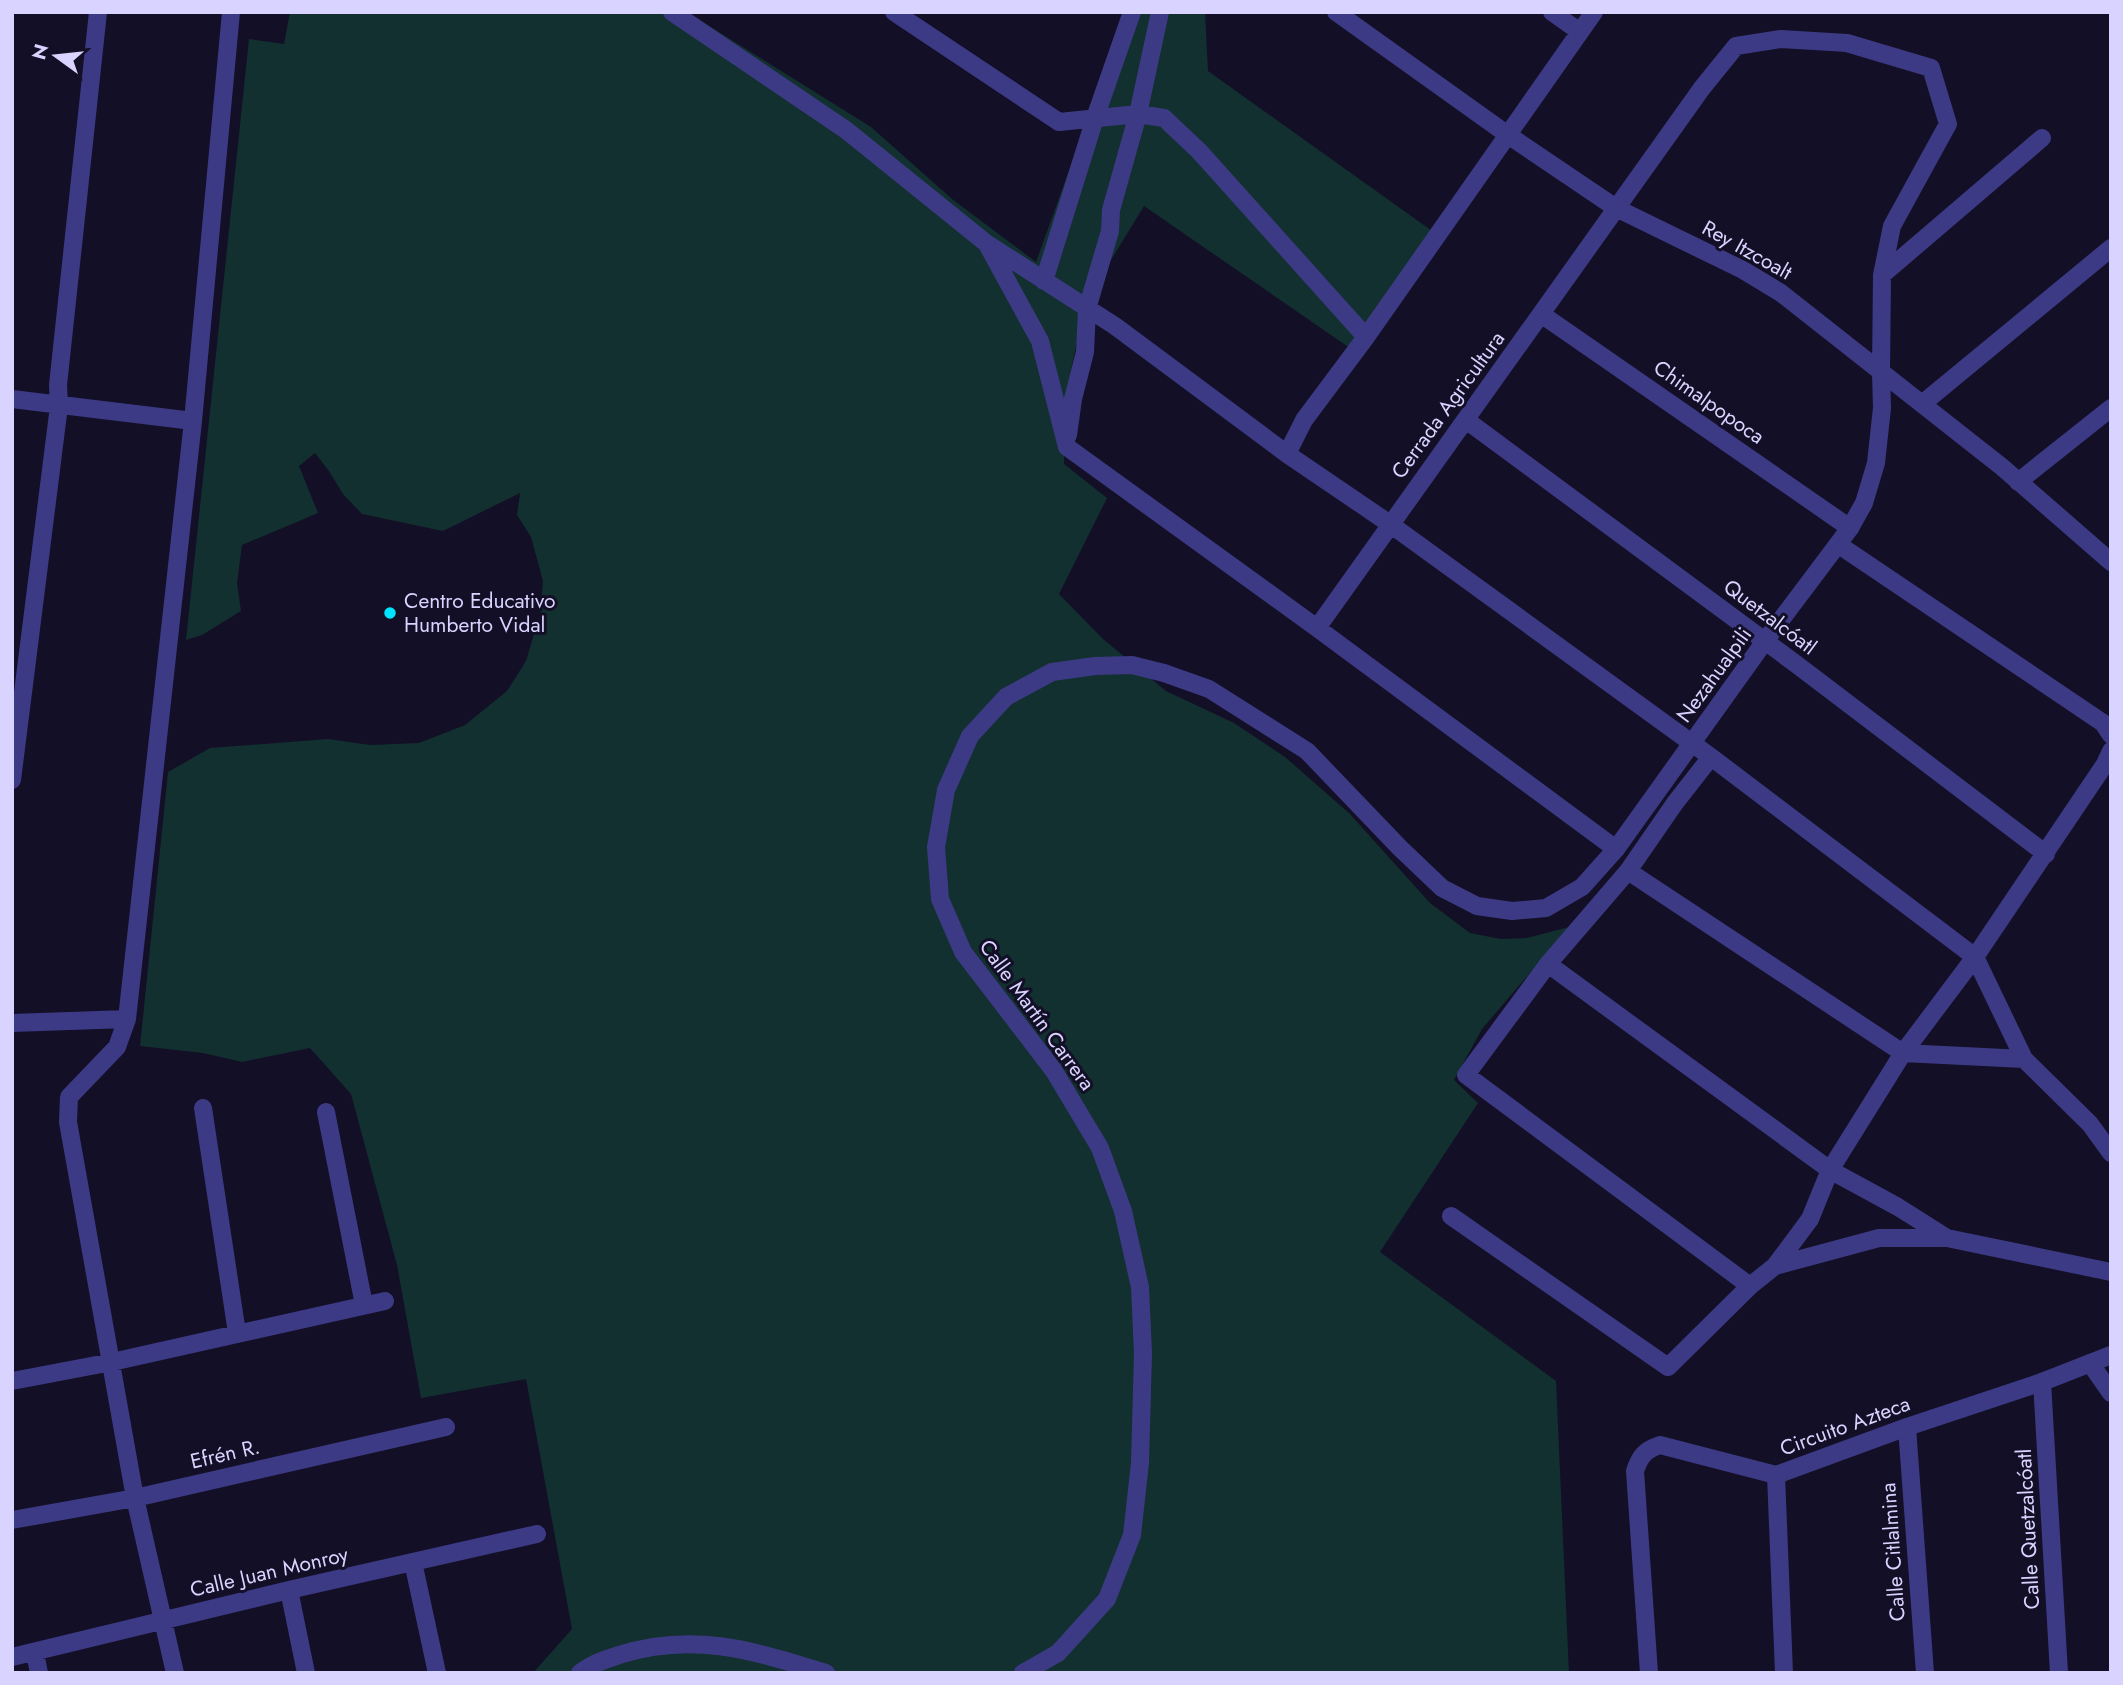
<svg xmlns="http://www.w3.org/2000/svg" width="2123" height="1685" viewBox="0 0 2123 1685" font-family="Jost,sans-serif">
  <style>
    .green { fill: #12302f }
    .lines { fill: none; stroke-linecap: round; stroke-linejoin: round }
    .minor { stroke: #3d3a85; stroke-width: 18 }
    .tertiary { stroke: #3d3a85; stroke-width: 18 }
    .poi-dot { fill: #00e5ff; stroke: #130f26; stroke-width: 2.5 }
    .labels { text-anchor: middle; stroke-width: 6; stroke-linejoin: round; paint-order: stroke }
    .street-label { font-size: 21px; fill: #d9d4ff; stroke: #130f26 }
    .poi-label { font-size: 21px; fill: #d9d4ff; stroke: #130f26; text-anchor: start }
  </style>
  <rect width="100%" height="100%" fill="#130f26"/>
  <path class="green" d="M290,12h397l184,115 81,72 84,63 90,-250h79l3,59 234,167 -82,117 -216,-149 -58,95 -21,96 -1,67 43,34 -48,96 44,45 63,52 68,32 51,34 64,56 81,90 40,30 31,6 26,-1 42,-11 -87,102 -28,51 24,23 -98,149 176,129 13,292h-1036l39,-44 -46,-250 -105,19 -24,-133 -46,-171 -41,-46 -68,14 -39,-9 -63,-7 28,-274 42,-24 118,-9 42,6 49,-2 46,-18 42,-34 19,-30 14,-47 3,-33 -12,-44 -14,-22 3,-22 -77,38 -81,-17 -19,-20 -14,-23 -14,-18 -16,13 19,47 -76,32 -5,38 4,28 -39,24 -16,5 63,-601 35,5z"/>
  <g class="lines">
    <path class="minor" d="M672,12l174,118 140,113 129,83 172,128 103,70 321,233 264,200 49,102 66,65 21,29
      M894,12l165,110 79,-8 26,4 35,33 167,186
      M1552,12l28,20
      M1616,208l127,62 38,23 221,174 109,95
      M988,246l52,95 27,106 250,181 299,221
      M1882,275l160,-137
      M1044,281l51,-163 37,-106
      M1541,314l309,214
      M12,399l181,22
      M1922,404l189,-156
      M1466,420l330,244 250,190
      M1068,435l5,-36 12,-47 2,-43 23,-78 1,-21 27,-96 22,-102
      M1287,454l17,-34 62,-83 228,-325
      M2018,482l93,-74
      M1839,545l264,178 8,12
      M1317,628l385,-540 34,-42 45,-7 66,4 84,25 17,56 -56,102 -10,49 -1,97
      M1711,757l-36,46 -47,68 -80,93 -82,111 284,211
      M12,780l47,-374 -1,-21 40,-373
      M1628,871l275,182 121,6
      M1548,964l282,206 68,37 49,31
      M12,1023l115,-4
      M203,1108l34,225
      M326,1112l38,193
      M1451,1216l217,151 82,-81 25,-20 35,-47 20,-49 73,-117 72,-96 130,-193 6,-13
      M1775,1266l104,-28h68l164,34
      M2090,1363l21,30
      M12,1381l100,-19 273,-61
      M2042,1382l17,291
      M1907,1427l18,246
      M1776,1475l8,198
      M12,1520l123,-22 311,-71
      M413,1562l24,111
      M289,1590l17,83
      M35,1653l4,20
      M12,1657l277,-67 248,-56
      M175,1673l-40,-175 -67,-376 1,-25 48,-50 10,-28 66,-598 38,-409"/>
    <path class="tertiary" d="M1336,12l172,123 108,73
      M580,1673c12,-10 25,-13 39,-18 75,-24 135,-4 207,18
      M1023,1673l35,-20 49,-54 25,-64 8,-72 3,-110 -3,-66 -17,-76 -23,-63 -46,-77 -91,-119 -23,-53 -4,-52 10,-57 24,-54 36,-39 46,-25 43,-6 37,-1 32,8 45,16 98,62 93,97 42,40 35,18 35,5 34,-3 36,-21 34,-38 149,-208 85,-113 14,-25 12,-40 6,-55 -1,-36
      M1649,1673l-14,-202c5,-15 10,-21 25,-26l116,30 131,-48 135,-45 69,-27"/>
  </g>
  <circle class="poi-dot" cx="390" cy="613" r="7"/>
  <g class="labels">
    <g class="street-label">
      <text transform="translate(1747 250) rotate(29)" y="7">Rey Itzcoalt</text>
      <text transform="translate(1709 402) rotate(35)" y="7">Chimalpopoca</text>
      <text transform="translate(1448 405) rotate(-54)" y="7">Cerrada Agricultura</text>
      <text transform="translate(1770 617) rotate(37)" y="7">Quetzalcóatl</text>
      <text transform="translate(1714 675) rotate(-54)" y="7">Nezahualpili</text>
      <text transform="translate(1037 1015) rotate(54)" y="7">Calle Martín Carrera</text>
      <text transform="translate(1845 1426) rotate(-20)" y="7">Circuito Azteca</text>
      <text transform="translate(225 1454) rotate(-13)" y="7">Efrén R.</text>
      <text transform="translate(2028 1529) rotate(-93)" y="7">Calle Quetzalcóatl</text>
      <text transform="translate(1893 1552) rotate(-94)" y="7">Calle Citlalmina</text>
      <text transform="translate(269 1572) rotate(-13)" y="7">Calle Juan Monroy</text>
    </g>
    <g class="poi-label">
      <text x="404" y="608">Centro Educativo<tspan x="404" dy="24">Humberto Vidal</tspan></text>
    </g>
  </g>
  <rect width="2123" height="1685" fill="none" stroke="#d9d4ff" stroke-width="28"/>
  <g transform="translate(56 56) rotate(285)" stroke="#130f26" stroke-width="5" paint-order="stroke">
  <path d="M0-5L12 26L0 18L-12 26Z" fill="#d9d4ff"/>
  <text y="-10" font-size="19" font-weight="bold" text-anchor="middle" fill="#d9d4ff">N</text>
  </g>
</svg>
